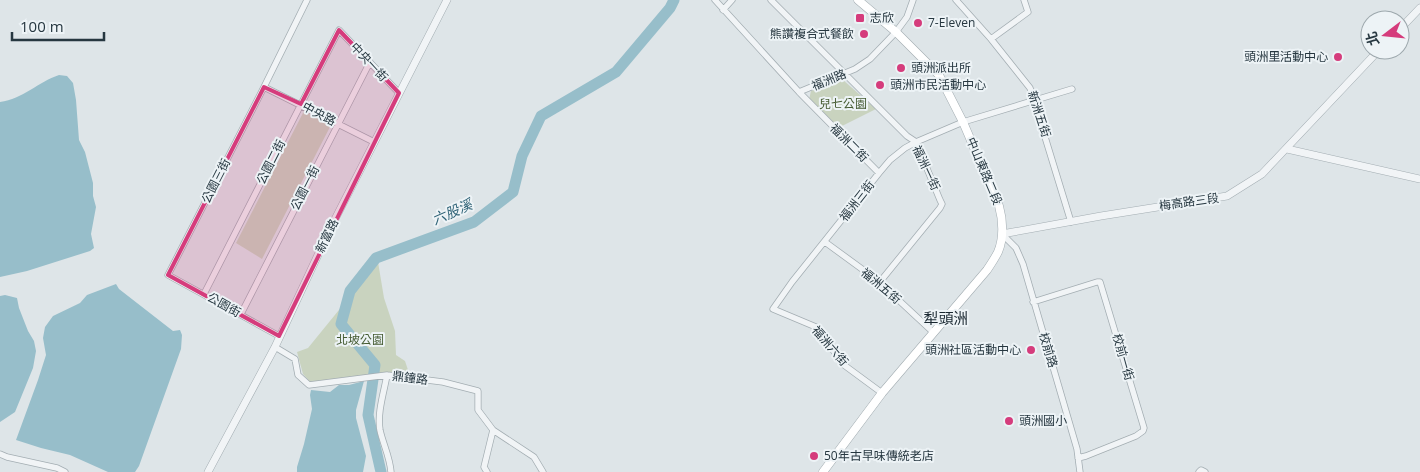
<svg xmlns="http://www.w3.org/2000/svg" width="1420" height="472" viewBox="0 0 1420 472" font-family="'Open Sans','Noto Sans TC',sans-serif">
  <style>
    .green { fill: #c9d3bf }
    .water { fill: #97beca }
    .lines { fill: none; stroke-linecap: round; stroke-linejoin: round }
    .river { stroke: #97beca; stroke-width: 11 }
    .minor-casing { stroke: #a3adb2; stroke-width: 7 }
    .tertiary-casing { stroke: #a3adb2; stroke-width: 8 }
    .secondary-casing { stroke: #a3adb2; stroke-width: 9 }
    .minor { stroke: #f1f4f6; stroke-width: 5.5 }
    .tertiary { stroke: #f1f4f6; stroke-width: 7 }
    .secondary { stroke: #fff; stroke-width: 8 }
    .marked { fill: #d53c7c; fill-opacity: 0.2; stroke: #d53c7c; stroke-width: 4; stroke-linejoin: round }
    .poi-dot { fill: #d53c7c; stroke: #edf3f6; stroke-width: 2 }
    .labels { text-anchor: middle; stroke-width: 4; stroke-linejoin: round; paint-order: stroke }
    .poi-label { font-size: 12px; fill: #263740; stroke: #edf3f6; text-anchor: start }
    .street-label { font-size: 12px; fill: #263740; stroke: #edf3f6 }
    .park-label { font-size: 12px; fill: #465c33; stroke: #edf3f6 }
    .water-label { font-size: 14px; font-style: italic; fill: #2e6276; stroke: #edf3f6 }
    .quarter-label { font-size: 15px; fill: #192730; stroke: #edf3f6 }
  </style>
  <rect width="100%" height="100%" fill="#dee5e8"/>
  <path class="green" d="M843,80l33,29 -38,19 -29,-28 2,-9z
    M304,111l27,14 -69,134 -26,-16z
    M378,262l6,36 11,33 1,24 9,6 4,12 -21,-1 -77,11 -8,-9 -6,-22 11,-4z"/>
  <path class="water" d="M59,75l8,1 6,7 3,17 3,40 6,12 8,31v13l3,11 -5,27 3,14 -4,3 -63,20 -27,6v-175c23,-3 38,-20 59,-27z
    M116,284l3,5 54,42 7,-1 2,5 -1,14 -42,117 -4,6h-27l-38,-17 -29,-7 -25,-8 22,-60 8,-25 -3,-17 2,-11 8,-11 27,-13 7,-8z
    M5,295l12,3 2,10 9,23 6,10 2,10 -3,17 -18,44 -15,10v-126z
    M364,381l-8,29v8l10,38 -3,16h-66v-5l7,-23 8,-35 -2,-14 1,-5 19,2 9,-7h10z"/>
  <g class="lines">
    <path class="river" d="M381,472l-13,-57 7,-50 -34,-41 9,-33 26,-33 98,-36 39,-30 9,-36 19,-40 75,-44 54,-64 4,-8"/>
    <defs>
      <path id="minor" d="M715,0l84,92 80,81
        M771,0l136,136 9,6 24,58 2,4 -2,4 -61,75
        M956,0l35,39 39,49 41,134
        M723,10l9,-10
        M991,39l37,-27 -4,-12
        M264,87l110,55
        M799,92l56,-23 15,-10 26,-27 11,-15 6,-17
        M1002,234l14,14 7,16 54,185 3,23
        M825,242l52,38 57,53
        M204,294l135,-264 60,63
        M1033,302l64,-20h3l44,146 -1,3 -7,5 -50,20 -8,2
        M241,314l129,-252
        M279,336l-111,-61 96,-188 43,-87
        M275,347l20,12 3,16 11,10 78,-10 56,7 35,9v19l15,20 -9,37 3,5
        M387,375c-3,17 -10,38 -7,55 3,14 10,27 11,42
        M882,393l-38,-28 -28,-38 -43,-18 19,-27 87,-109 11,-13 15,-12 11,-6 47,-20 109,-33
        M493,430l41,27 9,15
        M0,454l7,3 50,11 8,4
        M1199,472l2,-2 4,2"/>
      <path id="tertiary" d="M1400,29l20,-21
        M1287,149l133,30
        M1002,234l99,-18 126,-20 35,-22 117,-124
        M208,472l67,-125 56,-120 116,-227"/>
      <path id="secondary" d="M823,472l59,-79 105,-123c4,-6 8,-12 11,-18 6,-14 5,-32 1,-46l-36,-84 -24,-47 -43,-43 -38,-32"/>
    </defs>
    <use href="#minor" class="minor-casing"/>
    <use href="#tertiary" class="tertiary-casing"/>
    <use href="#secondary" class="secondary-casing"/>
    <use href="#minor" class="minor"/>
    <use href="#tertiary" class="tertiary"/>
    <use href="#secondary" class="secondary"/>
  </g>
  <path class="marked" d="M339,30l60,63 -120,243 -111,-61 96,-188 37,17z"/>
  <g class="poi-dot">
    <rect x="855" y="13" width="10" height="10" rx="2.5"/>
    <circle cx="918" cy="23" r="5"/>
    <circle cx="864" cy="34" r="5"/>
    <circle cx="1338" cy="57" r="5"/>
    <circle cx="901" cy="68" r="5"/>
    <circle cx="880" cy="85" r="5"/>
    <circle cx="1031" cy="350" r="5"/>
    <circle cx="1009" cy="421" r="5"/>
    <circle cx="814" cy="456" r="5"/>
  </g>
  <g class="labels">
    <g class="poi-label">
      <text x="870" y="22">志欣</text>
      <text x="928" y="27">7-Eleven</text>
      <text x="854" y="38" text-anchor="end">熊讚複合式餐飲</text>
      <text x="1328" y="61" text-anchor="end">頭洲里活動中心</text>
      <text x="911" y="72">頭洲派出所</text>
      <text x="890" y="89">頭洲市民活動中心</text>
      <text x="1021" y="354" text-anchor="end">頭洲社區活動中心</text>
      <text x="1019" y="425">頭洲國小</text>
      <text x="824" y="460">50年古早味傳統老店</text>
    </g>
    <g class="street-label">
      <text transform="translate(369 62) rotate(47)" y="4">中央一街</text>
      <text transform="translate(829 80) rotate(-22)" y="4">福洲路</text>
      <text transform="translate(319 114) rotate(28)" y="4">中央路</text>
      <text transform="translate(1039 114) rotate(72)" y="4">新洲五街</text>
      <text transform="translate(849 143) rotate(45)" y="4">福洲二街</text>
      <text transform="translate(271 162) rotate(-63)" y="4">公園二街</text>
      <text transform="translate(926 168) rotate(65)" y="4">福洲一街</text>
      <text transform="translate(984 171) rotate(67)" y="4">中山東路二段</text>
      <text transform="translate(216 181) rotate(-63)" y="4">公園三街</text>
      <text transform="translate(305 188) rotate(-63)" y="4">公園一街</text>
      <text transform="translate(857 201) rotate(-52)" y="4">福洲三街</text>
      <text transform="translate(1189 202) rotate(-8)" y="4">梅高路三段</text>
      <text transform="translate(327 236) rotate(-64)" y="4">新富路</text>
      <text transform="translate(881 286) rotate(40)" y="4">福洲五街</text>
      <text transform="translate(224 305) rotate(29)" y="4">公園街</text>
      <text transform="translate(830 346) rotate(49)" y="4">福洲六街</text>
      <text transform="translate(1048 350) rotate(73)" y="4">校前路</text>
      <text transform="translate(1123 357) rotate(74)" y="4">校前一街</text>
      <text transform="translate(410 378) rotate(7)" y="4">鼎鐘路</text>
    </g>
    <g class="park-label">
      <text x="843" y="108">兒七公園</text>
      <text x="360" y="344">北坡公園</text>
    </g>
    <g class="water-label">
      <text transform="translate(452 212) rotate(-24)" y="5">六股溪</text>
    </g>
    <g class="quarter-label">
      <text x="946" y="324">犁頭洲</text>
    </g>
  </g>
  <g transform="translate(1385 35) rotate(254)"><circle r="24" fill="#edf3f6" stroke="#9da8ad"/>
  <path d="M0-4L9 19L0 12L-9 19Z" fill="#d53c7c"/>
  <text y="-8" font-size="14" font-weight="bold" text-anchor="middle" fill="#263740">北</text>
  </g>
  <path d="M12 32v8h92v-8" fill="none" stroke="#263740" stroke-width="2.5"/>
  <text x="20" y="32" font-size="15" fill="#263740" stroke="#edf3f6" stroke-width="4" paint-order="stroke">100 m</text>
</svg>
